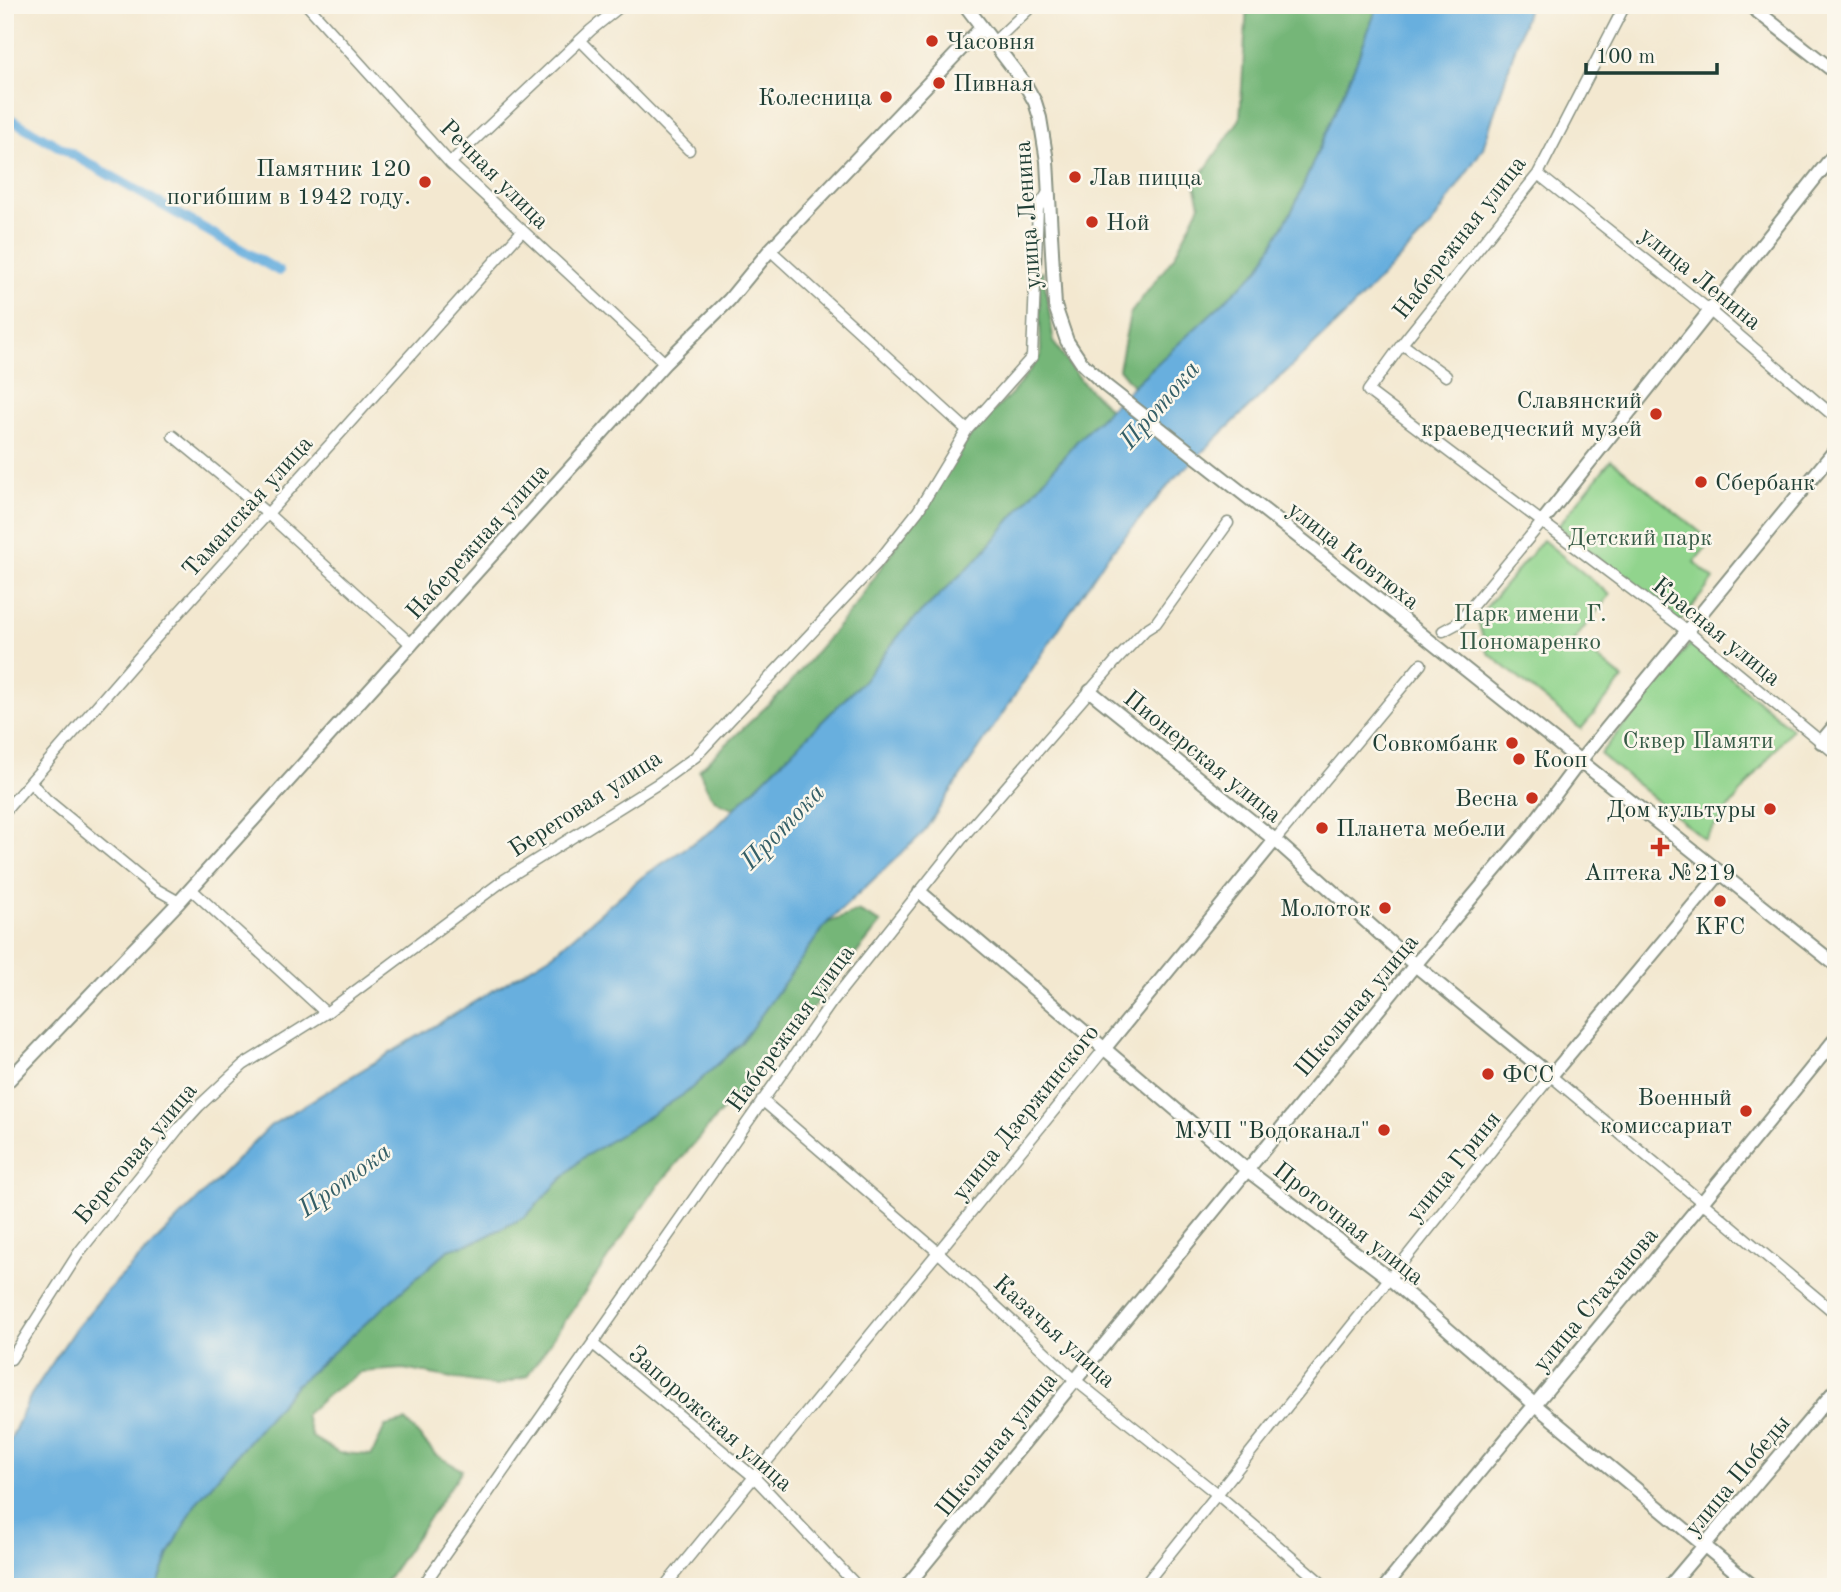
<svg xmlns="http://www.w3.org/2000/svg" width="1841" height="1592" viewBox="0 0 1841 1592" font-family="'Old Standard TT',serif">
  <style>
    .green { fill: #91d48d; stroke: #588860; stroke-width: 2 }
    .forest { fill: #74b678; stroke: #4a7a56; stroke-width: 2 }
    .water { fill: #67afde; stroke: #437689; stroke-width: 2 }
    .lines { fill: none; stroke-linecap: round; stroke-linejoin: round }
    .canal { stroke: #67afde; stroke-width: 10 }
    .street-casing { stroke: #899282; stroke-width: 13 }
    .secondary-casing { stroke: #899282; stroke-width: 16 }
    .street { stroke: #fff; stroke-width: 10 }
    .secondary { stroke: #fff; stroke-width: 12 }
    .poi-dot { fill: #c8321e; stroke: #fbf7ec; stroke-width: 2.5 }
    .labels { text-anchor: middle; stroke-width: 5; stroke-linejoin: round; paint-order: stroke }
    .poi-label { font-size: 24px; fill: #1f3d34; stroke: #fbf7ec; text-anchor: end }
    .street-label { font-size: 24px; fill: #1f3d34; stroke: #fbf7ec }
    .park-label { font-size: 24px; fill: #365b46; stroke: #fbf7ec }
    .water-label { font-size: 26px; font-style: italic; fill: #355f67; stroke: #fbf7ec }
  </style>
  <rect width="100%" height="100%" fill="#fbf7ec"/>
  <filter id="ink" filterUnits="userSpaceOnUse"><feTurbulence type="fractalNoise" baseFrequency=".0143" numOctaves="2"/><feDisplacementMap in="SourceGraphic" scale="14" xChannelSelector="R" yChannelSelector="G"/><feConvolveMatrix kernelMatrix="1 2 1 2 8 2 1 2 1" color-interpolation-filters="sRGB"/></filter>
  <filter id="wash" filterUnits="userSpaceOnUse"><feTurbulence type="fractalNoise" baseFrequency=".00686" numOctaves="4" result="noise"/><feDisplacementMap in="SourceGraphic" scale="28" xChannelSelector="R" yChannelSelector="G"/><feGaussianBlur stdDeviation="1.57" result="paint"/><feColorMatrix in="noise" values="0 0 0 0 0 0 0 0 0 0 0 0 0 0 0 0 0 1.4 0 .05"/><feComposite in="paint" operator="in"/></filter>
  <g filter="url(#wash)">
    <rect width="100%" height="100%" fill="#f3e8d0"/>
    <path class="green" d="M1611,460l100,81 -17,21 20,17 -35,44 -121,-97z
      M1543,540l67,55 -35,44 48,40 -42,50 -93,-76 -11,-35z
      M1690,644l102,85 -88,110 -104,-85z"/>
    <path class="forest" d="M1247,5h131l-22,58 -62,144 -36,64 -125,115 -14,-17 11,-55 44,-57 26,-52 -5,-21 45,-65z
      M1043,271l11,72 29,40 27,26 -33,32 -99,117 -73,70 -41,52 -129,128c-26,-6 -26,-15 -36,-38l87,-82 69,-82 117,-173 40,-40 29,-37 -2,-83z
      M858,911l23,12 -73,91 -88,99 -64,75 -129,188 -30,10 -94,-17 -42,3 -33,22 -23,21 7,22 27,16 33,2 13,-29 21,-5 30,34 26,15 -80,117h-225l12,-33 27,-51 99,-117 153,-136 29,-9 48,-24 56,-58 105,-66 55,-50 86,-120z"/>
    <path class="water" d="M1378,5h151l-46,143 -53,79 -84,87 -172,165 -68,79 -183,275 -96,90 -86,120 -55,50 -105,66 -56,58 -48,24 -29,9 -153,136 -99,117 -27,51 -12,33h-152v-136l26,-56 42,-63 34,-41 163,-165 283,-172 89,-77 72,-48 150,-149 41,-52 73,-70 99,-117 56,-55 125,-116 36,-63 62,-144z"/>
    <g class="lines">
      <path class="canal" d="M5,116l274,155"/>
    </g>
  </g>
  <g filter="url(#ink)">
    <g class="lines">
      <defs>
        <path id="street" d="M307,5l143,158 215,200
          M580,40l109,110
          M994,42l39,-37
          M450,163l141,-133 31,-25
          M1538,174l171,136 127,108
          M770,250l197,180
          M1402,344l136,-170 87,-169
          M1446,376l-44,-32 -34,47 319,240 149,123
          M173,436l95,78 144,131
          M1443,631l15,-8 84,-101
          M31,783l15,16 108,89 25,14
          M5,811l150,-172 367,-408
          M1275,840l146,-176
          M191,889l135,124
          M762,1100l176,152 137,128 142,114 109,93
          M593,1344l161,133 104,110
          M5,1359h6l69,-108 98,-122 21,-23 44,-41 83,-52 178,-133 155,-97 36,-26 182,-194 41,-52 49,-81 65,-73 6,-149 11,-17
          M422,1587l409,-584 137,-172 146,-168 31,-33 11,-7 72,-100
          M664,1587l441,-539
          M1143,1587l408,-511 285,238"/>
        <path id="secondary" d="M965,5l60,79 10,18 5,16 7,43 8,145 12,35 14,21 25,24 265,208 465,371
          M1749,5l87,68
          M1542,522l294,-370
          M1090,691l185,149 140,125 136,111 170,-204
          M1821,742l15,-18
          M920,892l327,278 143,109 144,125 220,183
          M1105,1048l170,-208
          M5,1084l174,-182 486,-539 64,-63 41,-50 212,-223
          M906,1587l509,-622 112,-133 53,-71 256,-312
          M1385,1587c149,-184 303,-364 451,-549
          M1669,1587l167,-198"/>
      </defs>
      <use href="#street" class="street-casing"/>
      <use href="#secondary" class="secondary-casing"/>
      <use href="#street" class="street"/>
      <use href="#secondary" class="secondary"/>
    </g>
  </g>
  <g class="poi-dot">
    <circle cx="932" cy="41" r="7"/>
    <circle cx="939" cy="83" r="7"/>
    <circle cx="886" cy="97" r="7"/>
    <circle cx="1075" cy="177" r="7"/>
    <circle cx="425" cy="182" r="7"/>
    <circle cx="1092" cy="222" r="7"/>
    <circle cx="1656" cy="414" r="7"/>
    <circle cx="1701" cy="482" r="7"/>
    <circle cx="1512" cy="743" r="7"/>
    <circle cx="1519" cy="759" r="7"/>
    <circle cx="1532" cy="798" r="7"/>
    <circle cx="1770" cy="809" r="7"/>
    <circle cx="1322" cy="828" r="7"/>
    <path d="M1656.5 836.5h7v7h7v7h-7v7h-7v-7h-7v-7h7z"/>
    <circle cx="1720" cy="901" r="7"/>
    <circle cx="1385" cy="908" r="7"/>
    <circle cx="1488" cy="1074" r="7"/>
    <circle cx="1746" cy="1111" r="7"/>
    <circle cx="1384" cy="1130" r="7"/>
  </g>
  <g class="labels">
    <g class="poi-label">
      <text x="946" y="49" text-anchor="start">Часовня</text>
      <text x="953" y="91" text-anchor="start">Пивная</text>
      <text x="872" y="105">Колесница</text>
      <text x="411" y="176">Памятник 120<tspan x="411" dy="28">погибшим в 1942 году.</tspan></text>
      <text x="1089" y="185" text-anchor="start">Лав пицца</text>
      <text x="1106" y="230" text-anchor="start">Ной</text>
      <text x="1642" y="408">Славянский<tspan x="1642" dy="28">краеведческий музей</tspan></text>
      <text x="1715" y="490" text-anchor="start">Сбербанк</text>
      <text x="1498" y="751">Совкомбанк</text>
      <text x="1533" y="767" text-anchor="start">Кооп</text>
      <text x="1518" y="806">Весна</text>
      <text x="1756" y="817">Дом культуры</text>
      <text x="1336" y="836" text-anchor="start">Планета мебели</text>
      <text x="1660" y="880" text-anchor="middle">Аптека №219</text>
      <text x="1371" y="916">Молоток</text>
      <text x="1720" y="934" text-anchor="middle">KFC</text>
      <text x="1502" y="1082" text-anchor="start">ФСС</text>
      <text x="1732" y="1105">Военный<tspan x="1732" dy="28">комиссариат</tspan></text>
      <text x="1370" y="1138">МУП "Водоканал"</text>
    </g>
    <g class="street-label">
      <text transform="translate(495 174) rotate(45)" y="8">Речная улица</text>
      <text transform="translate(1027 215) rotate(-94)" y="8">улица Ленина</text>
      <text transform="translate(1459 237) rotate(-52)" y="8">Набережная улица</text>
      <text transform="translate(1701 278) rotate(39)" y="8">улица Ленина</text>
      <text transform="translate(247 506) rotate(-48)" y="8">Таманская улица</text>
      <text transform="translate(477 541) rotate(-48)" y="8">Набережная улица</text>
      <text transform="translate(1354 555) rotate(38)" y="8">улица Ковтюха</text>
      <text transform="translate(1717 631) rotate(39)" y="8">Красная улица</text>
      <text transform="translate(1203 756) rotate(39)" y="8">Пионерская улица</text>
      <text transform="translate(585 803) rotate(-33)" y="8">Береговая улица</text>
      <text transform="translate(1356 1005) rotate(-50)" y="8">Школьная улица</text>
      <text transform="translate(790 1028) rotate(-54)" y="8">Набережная улица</text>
      <text transform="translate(1025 1112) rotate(-51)" y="8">улица Дзержинского</text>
      <text transform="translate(135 1153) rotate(-50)" y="8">Береговая улица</text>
      <text transform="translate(1453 1166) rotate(-51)" y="8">улица Гриня</text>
      <text transform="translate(1349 1223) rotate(38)" y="8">Проточная улица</text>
      <text transform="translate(1595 1299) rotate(-50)" y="8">улица Стаханова</text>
      <text transform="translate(1055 1331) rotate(42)" y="8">Казачья улица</text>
      <text transform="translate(711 1418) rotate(41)" y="8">Запорожская улица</text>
      <text transform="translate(996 1444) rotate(-51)" y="8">Школьная улица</text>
      <text transform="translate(1737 1475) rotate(-50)" y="8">улица Победы</text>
    </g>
    <g class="park-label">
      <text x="1640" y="545">Детский парк</text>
      <text x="1530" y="621">Парк имени Г.<tspan x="1530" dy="28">Пономаренко</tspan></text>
      <text x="1698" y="748">Сквер Памяти</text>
    </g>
    <g class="water-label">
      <text transform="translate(1159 404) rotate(-49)" y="9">Протока</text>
      <text transform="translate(782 826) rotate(-46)" y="9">Протока</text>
      <text transform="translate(344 1179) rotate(-36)" y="9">Протока</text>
    </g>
  </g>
  <rect width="1841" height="1592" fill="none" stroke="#fbf7ec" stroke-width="28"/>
  <path d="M1586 63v10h131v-10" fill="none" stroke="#1f3d34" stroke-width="3.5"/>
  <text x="1596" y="63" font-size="21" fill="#1f3d34" stroke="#fbf7ec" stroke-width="5" paint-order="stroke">100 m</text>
</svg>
